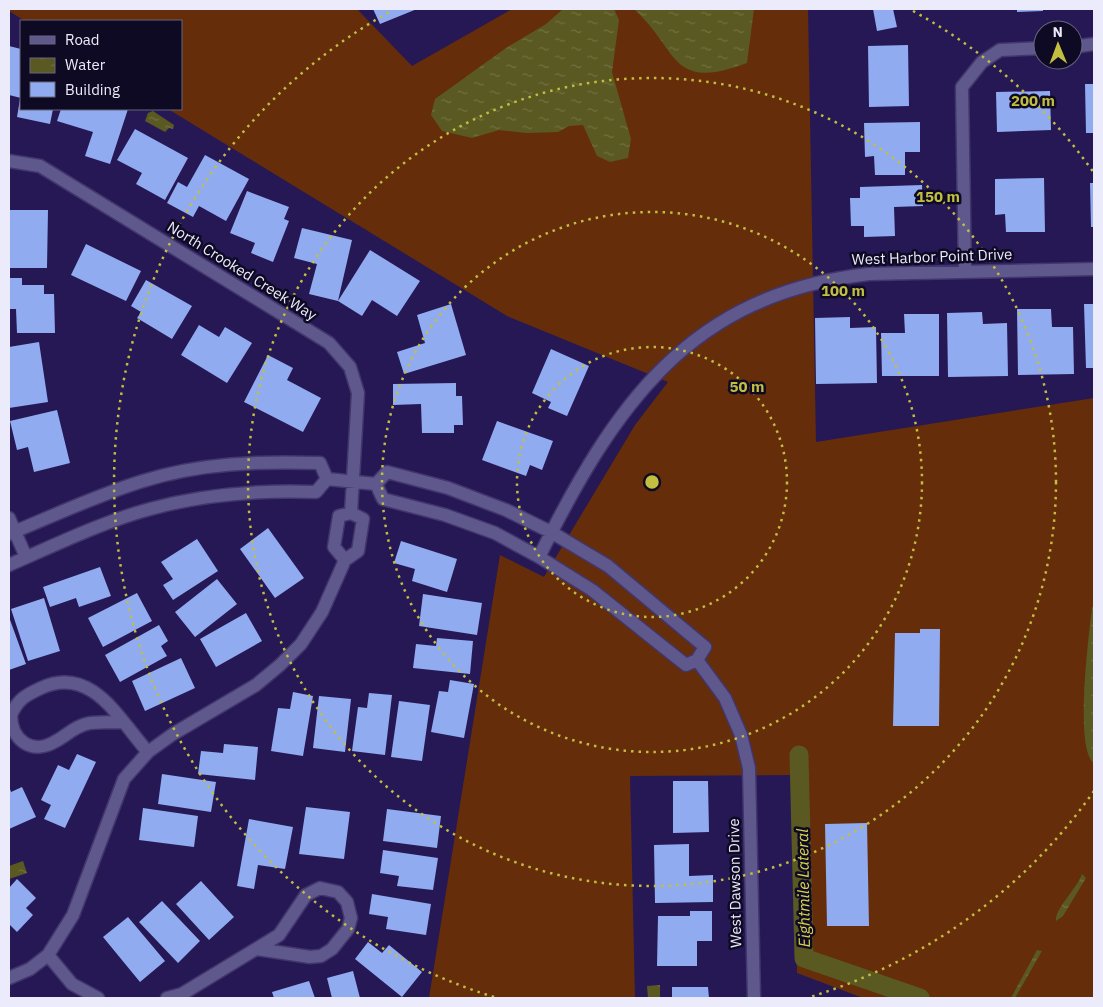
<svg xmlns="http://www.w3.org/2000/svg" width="1103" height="1007" viewBox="0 0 1103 1007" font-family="'IBM Plex Sans',sans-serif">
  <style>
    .grass { fill: #652d0a }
    .water { fill: url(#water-ripples) }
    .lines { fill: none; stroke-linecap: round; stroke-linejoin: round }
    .canal { stroke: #5a5922; stroke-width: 19 }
    .building { fill: #91abf0 }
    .minor-casing { stroke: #42366c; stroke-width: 15 }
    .minor { stroke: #5e588d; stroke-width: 12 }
    .ring { fill: none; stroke: #c1be40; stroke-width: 2.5; stroke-dasharray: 2.5 5 }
    .labels { text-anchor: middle; stroke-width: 5; stroke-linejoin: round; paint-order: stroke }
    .street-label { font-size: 15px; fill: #ecebfb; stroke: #0f0a24 }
    .water-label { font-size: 16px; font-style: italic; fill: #d7d34a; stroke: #0f0a24 }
    .centre { fill: #c1be40; stroke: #0f0a24; stroke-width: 2.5 }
    .ring-label { font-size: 15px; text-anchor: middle; font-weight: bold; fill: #c1be40; stroke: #0f0a24; stroke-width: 5; stroke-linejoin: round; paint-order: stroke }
  </style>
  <defs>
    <pattern id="water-ripples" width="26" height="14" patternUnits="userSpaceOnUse" patternTransform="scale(1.25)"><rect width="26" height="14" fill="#5a5922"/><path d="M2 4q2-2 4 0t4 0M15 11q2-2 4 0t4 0" fill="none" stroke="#727143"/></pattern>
  </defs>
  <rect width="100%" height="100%" fill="#261855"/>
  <path class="grass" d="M9,9h348l55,57 100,-57h296l8,433 278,-44v600h-231l-66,-25 -3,-198 -164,1 5,222h-206l71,-443 44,22 91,-152 33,-43 -161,-66 -339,-207h13v-88h-156l-16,-10z"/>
  <path class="water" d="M563,9h51l5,11 -7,52 19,67 -3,19 -18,4 -13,-6 -14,-31 -14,1 -11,6 -31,1 -28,-3 -27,8 -30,-7 -11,-16 4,-16 71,-51 40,-24z
    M634,9h120l-7,54c-78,29 -67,-12 -113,-54z
    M153,111l21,14 -1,4 -4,-1 -4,4 -20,-11 3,-8z
    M1094,604v159c-20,-14 -5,-129 -2,-155z
    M23,861l4,12 -18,6v-13z
    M1082,874l4,4 -23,38 -7,5c-1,-13 21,-32 26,-47z
    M1037,950l5,1 -27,47h-4z
    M660,985v13h-12l-1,-12z"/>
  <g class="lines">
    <path class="canal" d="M799,755l5,203 116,40"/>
  </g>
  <path class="building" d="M373,9h44l-37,15z
    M873,9h20l4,18 -20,4z
    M1017,9h26v2l-26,1z
    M908,45l1,61 -40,1 -1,-61z
    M9,46l12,3v49l-12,-3z
    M1085,84h9v49h-8z
    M1050,91l1,39 -54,2 -1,-40z
    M20,99l1,10h32l-3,15 -33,-7z
    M61,109h67l-18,55 -25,-8 8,-24 -36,-11z
    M920,122v30h-15v23h-30l-1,-19 -9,1 -1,-34z
    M135,129l53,29 -23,42 -29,-16 6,-11 -25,-13z
    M205,155l44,24 -23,42 -27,-15 -6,11 -26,-14 11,-21 9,5z
    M1044,178l1,54h-39l-1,-18 -10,1v-36z
    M1090,183h4v44h-3z
    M922,185l1,21 -29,1 1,29 -31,1v-11h-13l-1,-28h10v-11z
    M247,191l42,16 -5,12 5,2 -16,41 -22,-9 4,-10 -25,-10z
    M9,210h39l-1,58h-38z
    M302,228l50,12 -14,61 -29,-7 8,-30 -23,-6z
    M86,244l55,27 -15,30 -55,-26z
    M370,250l50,31 -23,35 -25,-16 -10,16 -24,-15z
    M9,278h13v7h22v9h10l1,39h-38l-1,-24h-7z
    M146,280l46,26 -20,33 -35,-21 4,-6 -10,-6z
    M451,304l15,51 -62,19 -7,-22 28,-9 -8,-28z
    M1084,304h10v64h-8z
    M1017,309h34l1,18h21l1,47 -56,1z
    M982,312l1,12 24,-1 1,53 -60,1 -1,-64z
    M904,314h35v62h-57l-1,-43h24z
    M850,317v11l26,-1 1,56 -61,1 -1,-66z
    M199,325l20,12 6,-10 27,16 -25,40 -46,-28z
    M39,342l9,60 -39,6v-61z
    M551,349l38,17 -22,50 -19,-8 3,-6 -19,-9z
    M268,355l25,13 -6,12 34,18 -18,34 -59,-30z
    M456,383v13h6l1,29h-9v8h-32l-1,-29 -28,1v-21z
    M57,410l13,53 -36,9 -6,-25 -11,3 -7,-29z
    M497,421l56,20 -11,29 -12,-5 -4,11 -44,-16z
    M268,528l36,50 -29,20 -35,-49z
    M197,539l21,32 -45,29 -10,-15 10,-6 -12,-17z
    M401,541l56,18 -10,33 -35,-11 3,-12 -21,-6z
    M100,567l11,29 -32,11 -3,-9 -26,9 -7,-20z
    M217,579l20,25 -42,33 -20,-25z
    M137,593l15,28 -49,26 -15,-29z
    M423,594l59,9 -5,32 -58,-9z
    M44,598l16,53 -32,10 -17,-52z
    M246,613l16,28 -46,26 -16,-28z
    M9,617l17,47 -17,6z
    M159,625l9,16 -7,5 6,10 -47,26 -15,-27z
    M920,629h20l-1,97h-46l2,-93h25z
    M437,638l36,3 -3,33 -57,-6 3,-24 20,2z
    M181,658l14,30 -50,23 -13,-30z
    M450,680l24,4 -10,54 -33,-6 8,-41 9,1z
    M293,692l20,4 -10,60 -32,-5 7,-43 12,1z
    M369,693l23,2 -7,60 -33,-4 6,-44 9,1z
    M319,696l32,3 -6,53 -32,-4z
    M399,701l31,4 -8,56 -31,-4z
    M224,744l34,3 -3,33 -57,-6 3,-23 22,2z
    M77,754l19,8 -31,66 -21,-9 7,-14 -10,-5 17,-35 11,5z
    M162,774l54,8 -5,30 -53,-8z
    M673,781h35l1,51 -36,1z
    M9,786l2,6 11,-5 14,30 -27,12z
    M306,807l44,5 -6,47 -45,-5z
    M143,808l55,8 -4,31 -55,-7z
    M387,809l54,7 -4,32 -54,-7z
    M249,819l44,8 -8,42 -27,-4 -4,24 -17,-3z
    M867,823l2,103h-42l-2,-102z
    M689,844v32l24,-1v27l-58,1 -1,-58z
    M383,850l55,8 -5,32 -36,-4 2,-10 -19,-3z
    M17,879l19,19 -10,10 7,7 -16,17 -8,-8v-36z
    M201,881l33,36 -25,23 -33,-36z
    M372,894l59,10 -5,31 -40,-6 2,-12 -19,-3z
    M162,901l38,40 -22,22 -39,-41z
    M690,911h22v30h-15v25h-40l1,-50h32z
    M128,917l37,44 -25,21 -37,-45z
    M368,942l14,11 7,-8 33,27 -20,25 -47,-38z
    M353,971l7,27h-28l-5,-20z
    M309,981l6,17h-41l-2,-6z
    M672,987h36l1,11h-37z"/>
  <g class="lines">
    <defs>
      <path id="minor" d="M1073,47l21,-3
        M9,161l31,5 289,177 21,24 8,26 -7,120
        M965,272l-3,-185 20,-25 18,-12 43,-2
        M387,472l61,16 58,22 45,22 57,34 97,81 -8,13 -11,5 -94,-75 -53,-33 -44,-24 -50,-18 -62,-16 -7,-15z
        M327,479l49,5
        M351,513l12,6 -5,32 -13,9 -11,-13 5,-31z
        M9,518l17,39
        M9,534c44,-18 88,-39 134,-53 57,-18 117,-20 177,-18l7,16 -11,13c-55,-2 -112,2 -166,17 -48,13 -95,36 -141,56
        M539,557c75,-151 150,-263 330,-283l225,-5
        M697,660l28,38 16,37 8,33 5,230
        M122,722c-11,1 -25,-1 -36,2 -12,3 -19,11 -30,17 -24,15 -45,-1 -45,-26 7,-16 15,-20 30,-27 51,-24 79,33 107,64
        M48,955l24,29 26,14
        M9,978l21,-9 18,-14 25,-40 51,-136 24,-27 25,-18 83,-49 24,-20 21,-21 21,-32 23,-52
        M167,998l15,-4 97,-59 27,-40 14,-7 18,4 9,10 4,16 -3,11 -16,20 -11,7 -11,1 -53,-8"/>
    </defs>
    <use href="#minor" class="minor-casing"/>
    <use href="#minor" class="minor"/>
  </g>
  <g class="ring">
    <circle cx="652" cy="482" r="135"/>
    <circle cx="652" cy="482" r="270"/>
    <circle cx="652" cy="482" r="404"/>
    <path d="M1094 791A539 539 0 0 1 810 997M494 997A539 539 0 0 1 391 11M913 11A539 539 0 0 1 1094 173"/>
  </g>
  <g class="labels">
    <g class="street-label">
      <text transform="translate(932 257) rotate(-2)" y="5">West Harbor Point Drive</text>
      <text transform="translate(242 271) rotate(32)" y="5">North Crooked Creek Way</text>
      <text transform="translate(735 883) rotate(-91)" y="5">West Dawson Drive</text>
    </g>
    <g class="water-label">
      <text transform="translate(803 888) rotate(-91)" y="6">Eightmile Lateral</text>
    </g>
  </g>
  <circle cx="652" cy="482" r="8" class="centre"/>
  <g class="ring-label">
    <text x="1033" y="106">200 m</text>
    <text x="938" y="202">150 m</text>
    <text x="843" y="296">100 m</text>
    <text x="747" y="392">50 m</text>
  </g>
  <rect width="1103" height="1007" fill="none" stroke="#ecebfb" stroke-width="20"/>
  <rect x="20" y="20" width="162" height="90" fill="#0f0a24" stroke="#67647a"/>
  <rect x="30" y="36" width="25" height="8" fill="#5e588d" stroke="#67647a"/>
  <text x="65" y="45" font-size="15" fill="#ecebfb">Road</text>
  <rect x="30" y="58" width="25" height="15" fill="url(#water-ripples)" stroke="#67647a"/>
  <text x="65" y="70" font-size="15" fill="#ecebfb">Water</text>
  <rect x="30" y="82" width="25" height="15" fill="#91abf0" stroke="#67647a"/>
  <text x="65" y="95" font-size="15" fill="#ecebfb">Building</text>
  <g transform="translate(1058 45) rotate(359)"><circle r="24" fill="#0f0a24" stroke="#67647a"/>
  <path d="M0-4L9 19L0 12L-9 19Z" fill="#c1be40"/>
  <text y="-8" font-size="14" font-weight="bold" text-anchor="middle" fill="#ecebfb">N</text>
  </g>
</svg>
